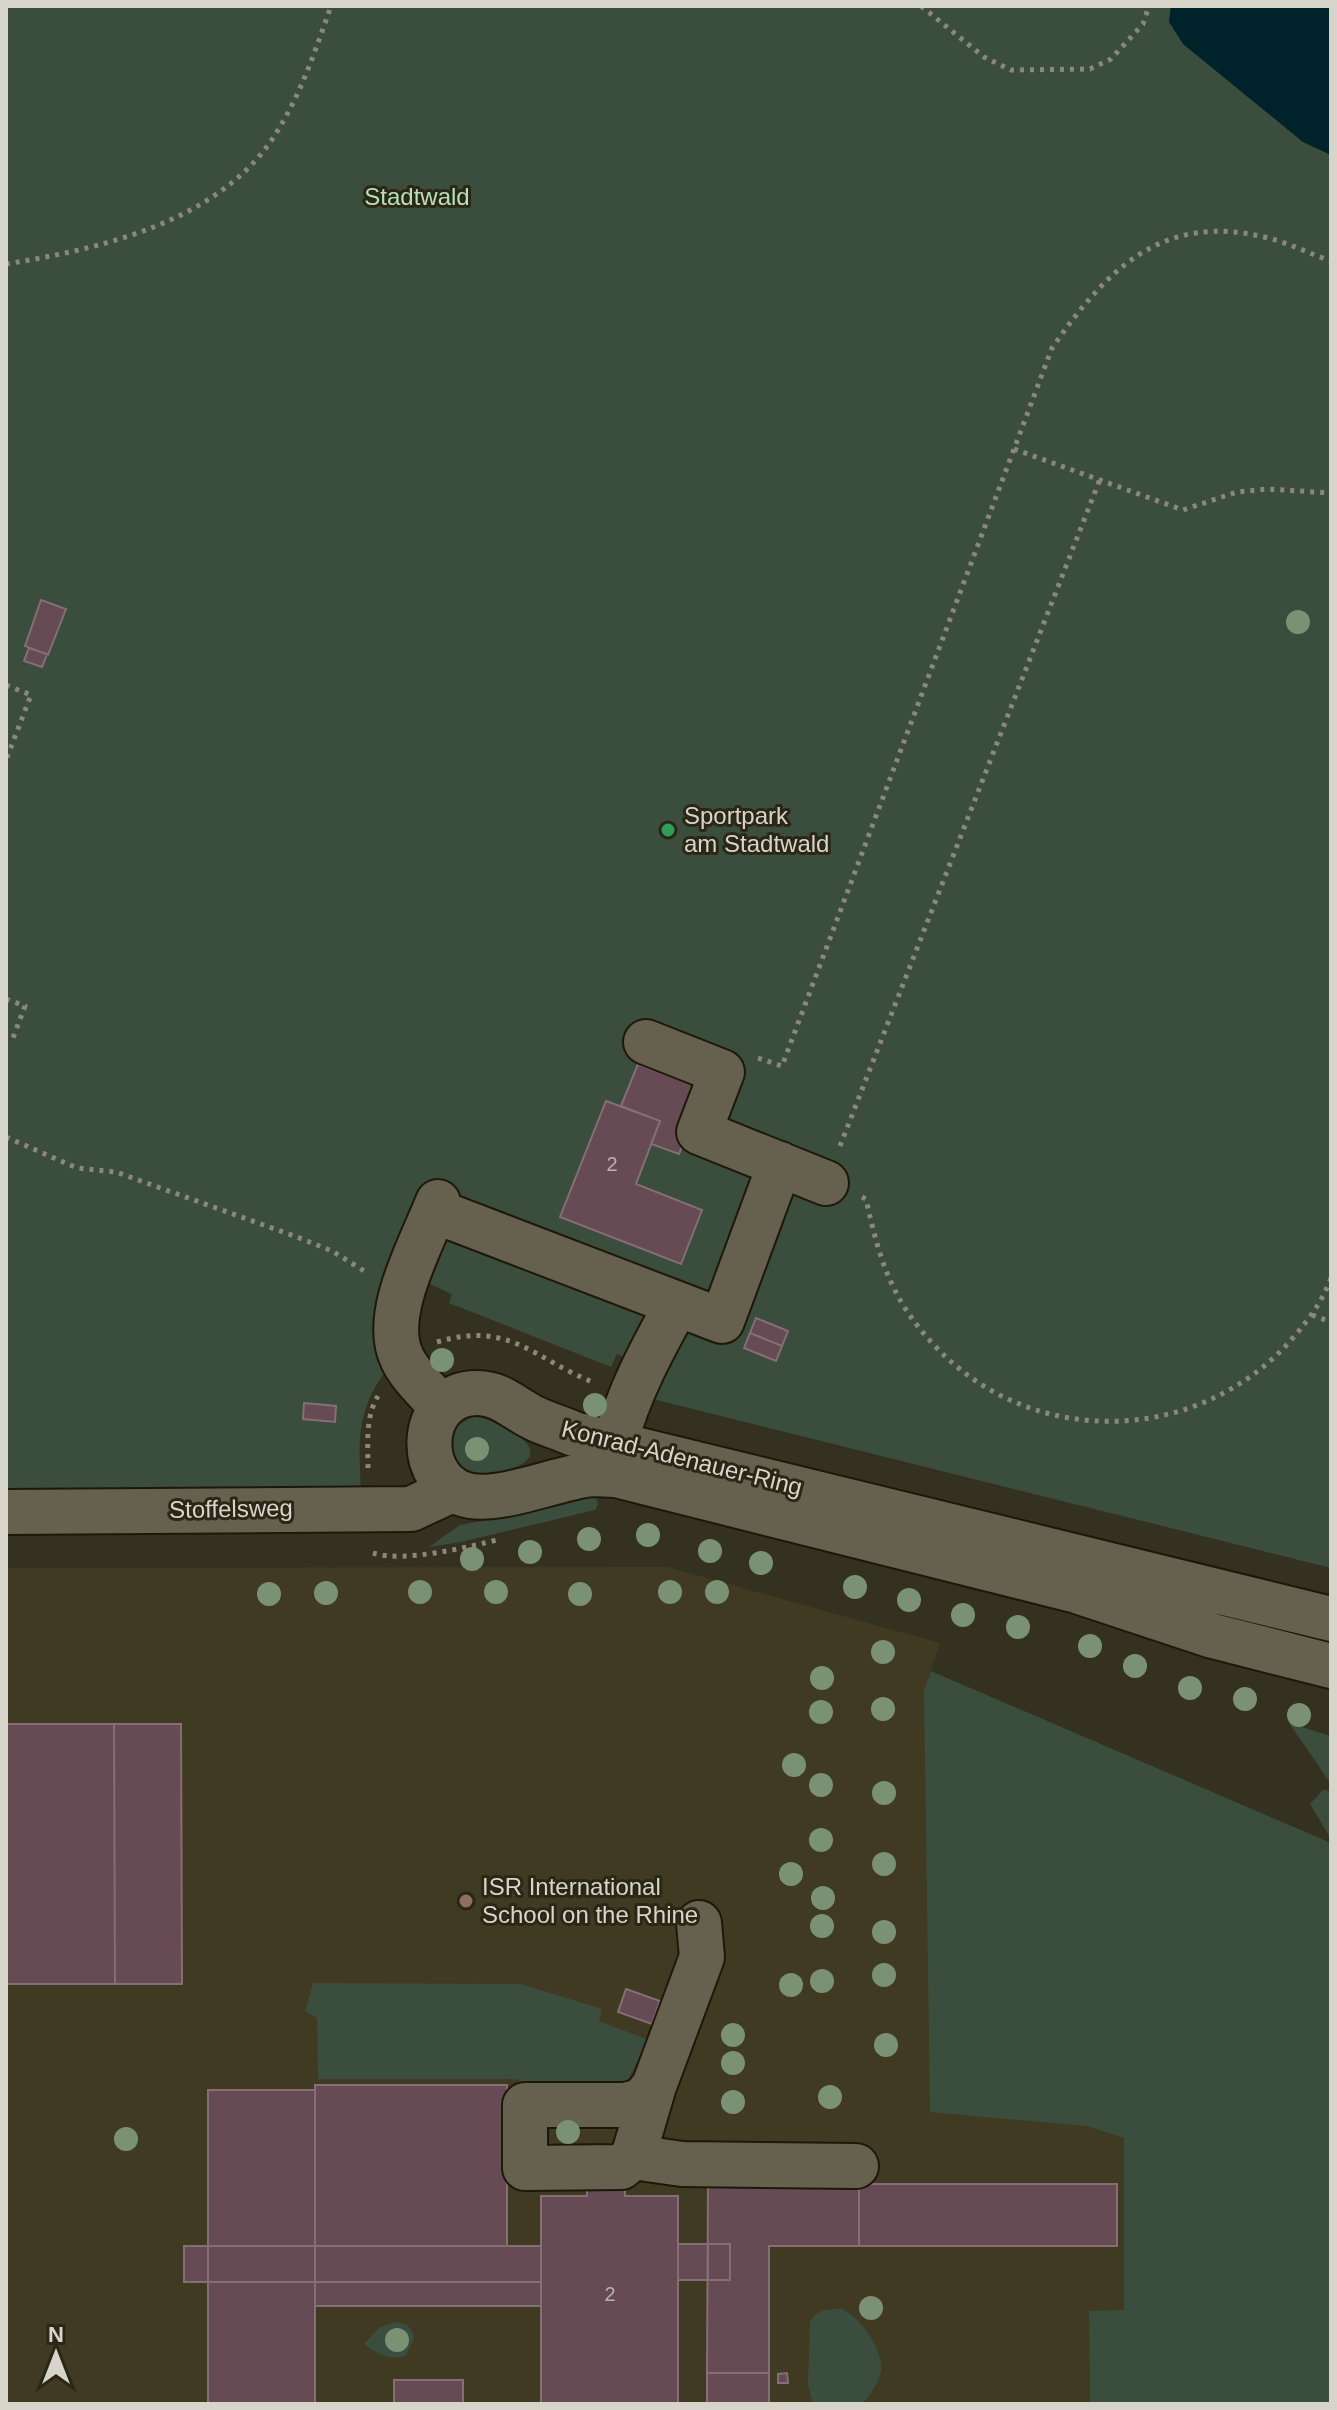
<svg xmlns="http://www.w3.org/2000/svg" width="1337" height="2410" viewBox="0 0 1337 2410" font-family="Arial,sans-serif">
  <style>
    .built { fill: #403a22 }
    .green { fill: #3b4d3c }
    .water { fill: #00222a }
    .building { fill: #664a54; stroke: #846f76; stroke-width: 2 }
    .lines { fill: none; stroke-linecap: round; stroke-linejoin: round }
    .minor-casing { stroke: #1d1809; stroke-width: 48 }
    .path { stroke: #8b887a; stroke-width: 5; stroke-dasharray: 4 6; stroke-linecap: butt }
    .minor { stroke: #66614f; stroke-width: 44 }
    .tree { fill: #7b9174 }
    .leisure-dot { fill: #2e9e5b; stroke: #2b2716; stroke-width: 3 }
    .education-dot { fill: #8d6e63; stroke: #2b2716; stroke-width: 3 }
    .labels { text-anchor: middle; stroke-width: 6; stroke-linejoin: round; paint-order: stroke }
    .number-label { font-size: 20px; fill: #bbb2ac }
    .park-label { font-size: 24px; fill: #b5e0b8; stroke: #2b2716 }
    .poi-label { font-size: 24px; fill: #d7d5ca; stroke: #2b2716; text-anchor: start }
    .street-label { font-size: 24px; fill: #d7d5ca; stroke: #2b2716 }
  </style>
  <rect width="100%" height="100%" fill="#353120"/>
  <path class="built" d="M667,1567l273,76 -16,47 162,436 38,12v173l-35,1 1,92h-1084v-836z"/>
  <path class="green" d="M6,6h1165l-2,16 134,120 28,13v1413l-682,-170 9,-27 -41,-17 -6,13 -162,-64 3,-9 -53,-24c-12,34 -34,68 -14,102 -30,41 -26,74 -24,122l-355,10z
    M473,1416c14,2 24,8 36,14 32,17 27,34 -7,41 -8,2 -17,5 -25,5 -9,-1 -15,-6 -22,-12l-6,-27 8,-11z
    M595,1493l3,11 -3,6 -134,32 -32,5 31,-22 54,-10z
    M931,1671l400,172v561h-241l-1,-93 35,-1v-172l-38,-12 -156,-14 -6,-422z
    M1289,1723l42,13v48z
    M1323,1790l8,1v48l-21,-35z
    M313,1983l208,1 81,25 -3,12 50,19 -21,39 -30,13 -76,-1 -3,-11 -9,-1h-192l-1,-61 -12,-7z
    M842,2309c18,8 42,41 39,62 -2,12 -11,25 -19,33h-49l-5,-19 2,-63c5,-13 20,-13 32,-13z
    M394,2322c13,1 17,4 20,16l-8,17c-14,7 -31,-2 -42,-11l15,-16z"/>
  <path class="water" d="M1171,6h160v149l-28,-13 -120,-98 -14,-22z"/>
  <path class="building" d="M41,600l25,9 -18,46 -23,-9z
    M29,648l18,6 -5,13 -18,-6z
    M638,1064l66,25 -25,65 -28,-10 9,-23 -39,-15z
    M606,1101l54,20 -24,63 66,26 -21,54 -121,-47z
    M756,1318l32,13 -6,15 -32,-13z
    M750,1333l32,13 -6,15 -32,-13z
    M304,1403l32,3 -1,16 -32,-3z
    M6,1724h175l1,260h-176z
    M6,1724h108l1,260h-109z
    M626,1989l34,12 -8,23 -34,-12z
    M315,2085h192v161h-192z
    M208,2090h107v314h-107z
    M708,2184h151v62h-90v127h-62z
    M859,2184h258v62h-258z
    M587,2187h38v9h53v208h-137v-208h46z
    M678,2244h52v36h-52z
    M678,2244h30v36h-30z
    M184,2246h24v36h-24z
    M184,2246h357v36h-357z
    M315,2246h226v60h-226z
    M707,2373h62v31h-62z
    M787,2373l1,10h-10v-9z
    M394,2380h69v24h-69z"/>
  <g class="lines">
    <defs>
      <path id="minor" d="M646,1042l76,30 -23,60 127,51
        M438,1202c-16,41 -57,113 -36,156 8,18 27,34 39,49
        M435,1211l287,110 58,-157
        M616,1472c0,-9 -3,-21 0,-31 12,-48 37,-93 61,-137
        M6,1512l405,-3 41,-19
        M1331,1619l-757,-185c-13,-6 -28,-10 -40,-16 -19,-9 -34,-25 -56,-25 -62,-1 -65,93 -7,103 31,5 82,-16 114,-21 10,-2 21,0 31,0l461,116 136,45 118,30
        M654,2086l-21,71 -12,10 -96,1v-63h100l17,-4 12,-15 48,-129 -3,-34
        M633,2157l49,7 174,2"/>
    </defs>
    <use href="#minor" class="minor-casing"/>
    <path class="path" d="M921,6l63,51 27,13 79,-1 21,-10 32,-35 6,-18
      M6,264c99,-16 222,-44 275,-139 22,-37 36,-79 50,-119
      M1014,449l169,61 54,-18 30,-3 64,4
      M6,685l25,10 -25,65
      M6,999l19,7 -12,32
      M758,1058l24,8 270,-718c55,-79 111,-137 216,-110 21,5 42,16 63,23
      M6,1137l71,31 39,4 181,65 35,14 34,21
      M840,1146l260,-667
      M862,1197l4,2c13,59 25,101 69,147 97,104 264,99 357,-7 17,-20 30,-37 39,-61
      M1312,1315l19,7
      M437,1342c73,-22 96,17 158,41
      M368,1468c0,-23 -3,-51 10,-72
      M373,1553c31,10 95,-6 128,-14"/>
    <use href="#minor" class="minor"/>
  </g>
  <g class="tree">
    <circle cx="1298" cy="622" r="12"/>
    <circle cx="442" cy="1360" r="12"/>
    <circle cx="595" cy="1405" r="12"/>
    <circle cx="477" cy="1449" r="12"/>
    <circle cx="648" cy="1535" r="12"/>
    <circle cx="589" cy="1539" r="12"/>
    <circle cx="710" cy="1551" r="12"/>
    <circle cx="530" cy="1552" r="12"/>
    <circle cx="472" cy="1559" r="12"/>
    <circle cx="761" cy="1563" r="12"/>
    <circle cx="855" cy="1587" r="12"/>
    <circle cx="420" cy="1592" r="12"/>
    <circle cx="496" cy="1592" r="12"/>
    <circle cx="670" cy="1592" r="12"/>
    <circle cx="717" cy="1592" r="12"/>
    <circle cx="326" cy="1593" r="12"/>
    <circle cx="269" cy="1594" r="12"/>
    <circle cx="580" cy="1594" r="12"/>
    <circle cx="909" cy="1600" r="12"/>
    <circle cx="963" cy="1615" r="12"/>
    <circle cx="1018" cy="1627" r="12"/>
    <circle cx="1090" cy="1646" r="12"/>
    <circle cx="883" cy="1652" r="12"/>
    <circle cx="1135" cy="1666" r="12"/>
    <circle cx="822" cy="1678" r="12"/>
    <circle cx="1190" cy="1688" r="12"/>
    <circle cx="1245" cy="1699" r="12"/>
    <circle cx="883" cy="1709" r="12"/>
    <circle cx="821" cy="1712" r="12"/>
    <circle cx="1299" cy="1715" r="12"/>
    <circle cx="794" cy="1765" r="12"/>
    <circle cx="821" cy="1785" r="12"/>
    <circle cx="884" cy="1793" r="12"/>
    <circle cx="821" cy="1840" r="12"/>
    <circle cx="884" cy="1864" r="12"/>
    <circle cx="791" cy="1874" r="12"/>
    <circle cx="823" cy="1898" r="12"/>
    <circle cx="822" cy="1926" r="12"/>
    <circle cx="884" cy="1932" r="12"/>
    <circle cx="884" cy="1975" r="12"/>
    <circle cx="822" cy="1981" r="12"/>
    <circle cx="791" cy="1985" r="12"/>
    <circle cx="733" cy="2035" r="12"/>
    <circle cx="886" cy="2045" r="12"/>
    <circle cx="733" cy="2063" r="12"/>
    <circle cx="830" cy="2097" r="12"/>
    <circle cx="733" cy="2102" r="12"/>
    <circle cx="568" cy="2132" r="12"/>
    <circle cx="126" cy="2139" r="12"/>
    <circle cx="871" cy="2308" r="12"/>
    <circle cx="397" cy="2340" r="12"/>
  </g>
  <circle class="leisure-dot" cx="668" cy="830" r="8"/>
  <circle class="education-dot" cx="466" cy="1901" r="8"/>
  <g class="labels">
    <g class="number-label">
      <text x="612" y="1171">2</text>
      <text x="610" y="2301">2</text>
    </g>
    <g class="park-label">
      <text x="417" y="205">Stadtwald</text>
    </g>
    <g class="poi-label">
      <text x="684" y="824">Sportpark<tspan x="684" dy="28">am Stadtwald</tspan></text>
      <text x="482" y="1895">ISR International<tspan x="482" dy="28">School on the Rhine</tspan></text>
    </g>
    <g class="street-label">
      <text transform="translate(682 1458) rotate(14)" y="8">Konrad-Adenauer-Ring</text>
      <text transform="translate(231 1509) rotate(-1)" y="8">Stoffelsweg</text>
    </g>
  </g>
  <rect width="1337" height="2410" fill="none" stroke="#d7d5ca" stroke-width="16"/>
  <g transform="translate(56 2354)" stroke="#2b2716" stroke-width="6" paint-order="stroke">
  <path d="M0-6L14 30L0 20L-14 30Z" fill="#d7d5ca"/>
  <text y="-12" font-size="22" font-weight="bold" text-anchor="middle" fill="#d7d5ca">N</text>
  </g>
</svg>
